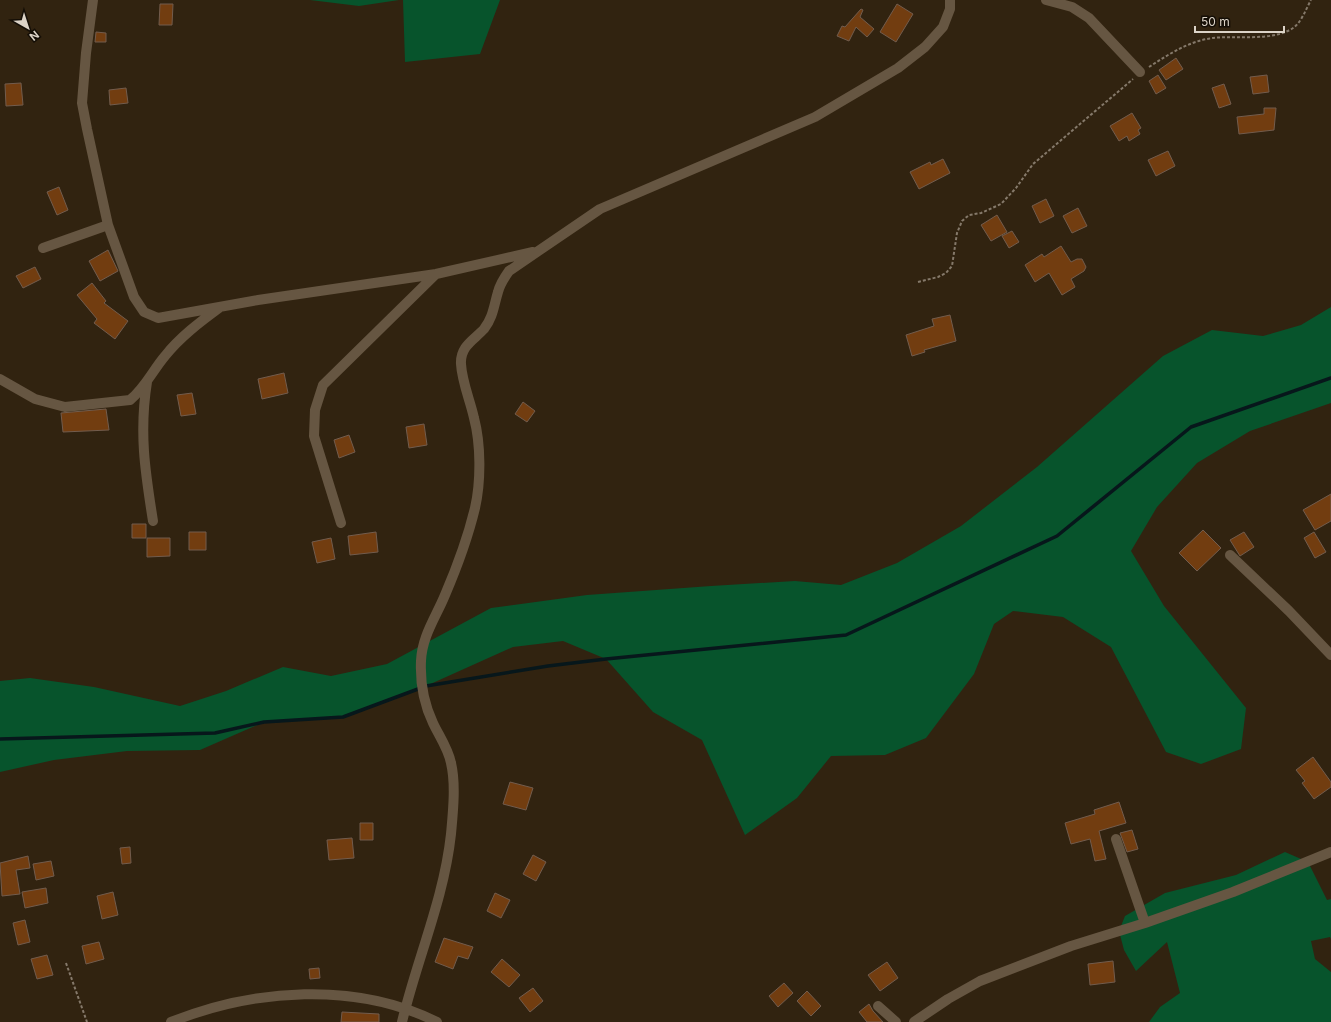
<svg xmlns="http://www.w3.org/2000/svg" width="1331" height="1022" viewBox="0 0 1331 1022" font-family="Inter,sans-serif">
  <style>
    .green { fill: #07542c }
    .lines { fill: none; stroke-linecap: round; stroke-linejoin: round }
    .stream { stroke: #07171b; stroke-width: 3.5 }
    .building { fill: #723d10; stroke: #725c4d }
    .path { stroke: #85796a; stroke-width: 2; stroke-dasharray: 3 2; stroke-linecap: butt }
    .minor { stroke: #665642; stroke-width: 10 }
  </style>
  <rect width="100%" height="100%" fill="#312310"/>
  <path class="green" d="M310,0h89l-40,6z
    M403,0h97l-20,54 -75,8z
    M1331,307v96l-81,28 -53,32 -40,44 -26,44 33,55 82,102 -5,41 -40,15 -35,-12 -55,-105 -48,-30 -50,-6 -19,13 -20,50 -48,64 -41,17 -54,1 -34,42 -52,37 -43,-95 -49,-28 -47,-53 -43,-18 -50,6 -87,39 -83,31 -79,5 -64,28 -73,1 -73,9 -54,12v-91l30,-3 64,9 86,19 46,-15 57,-24 48,9 56,-12 104,-56 96,-13 124,-9 84,-5 46,4 56,-22 64,-37 76,-59 126,-111 49,-26 51,6 38,-11z
    M1285,852l23,10 19,38 4,-1v40l-1,-2 -19,4 4,18 16,13v50h-182l11,-15 20,-14 -13,-51 -31,29 -12,-21 -5,-19 6,-15 40,-23 71,-18z"/>
  <g class="lines">
    <path class="stream" d="M0,739l215,-6 49,-11 79,-5 83,-31 122,-20 58,-7 240,-24 211,-99 134,-109 140,-49"/>
  </g>
  <path class="building" d="M160,4h13l-1,21h-13z
    M897,4l16,10 -17,28 -16,-10z
    M861,9l2,1 -3,7 14,12 -7,8 -11,-10 -7,14 -12,-5 5,-10 3,1z
    M96,32l10,1v9h-11z
    M1176,58l7,11 -17,11 -7,-10z
    M1158,75l8,13 -10,6 -7,-13z
    M1267,75l2,17 -16,2 -3,-17z
    M21,83l2,22 -17,1 -1,-22z
    M1224,84l7,20 -12,4 -7,-20z
    M126,88l2,15 -18,2 -1,-15z
    M1264,108h12l-2,22 -35,4 -2,-17 27,-3z
    M1132,113l9,15 -3,2 2,4 -11,7 -2,-5 -8,5 -9,-15z
    M1168,151l7,15 -19,10 -8,-16z
    M943,159l7,14 -31,16 -9,-17 20,-10 1,3z
    M59,187l9,23 -11,5 -10,-23z
    M1046,199l8,17 -14,7 -8,-17z
    M1078,208l9,18 -15,7 -9,-17z
    M997,215l10,17 -16,9 -10,-16z
    M1012,231l7,11 -10,6 -7,-12z
    M1061,246l10,16 6,-3h5l4,8 -2,4 -13,8 4,8 -13,8 -13,-22 -14,9 -10,-17 17,-11 2,3z
    M108,250l10,21 -18,10 -11,-20z
    M35,267l6,12 -18,9 -7,-12z
    M92,283l14,18 -2,2 24,18 -13,18 -21,-16 3,-4 -20,-24z
    M950,315l6,26 -32,9 1,2 -13,4 -6,-21 28,-9 -2,-7z
    M284,373l4,20 -26,6 -4,-20z
    M192,393l4,21 -15,2 -4,-21z
    M523,402l12,9 -8,11 -12,-8z
    M106,409l3,21 -46,2 -2,-19z
    M424,424l3,21 -18,3 -3,-21z
    M349,435l6,17 -16,6 -5,-18z
    M1331,494v27l-16,9 -12,-20z
    M132,524h14v14h-14z
    M1203,530l18,18 -24,23 -18,-18z
    M189,532h17v18h-17z
    M376,532l2,20 -28,3 -2,-19z
    M1244,532l10,15 -14,9 -10,-16z
    M1314,532l12,20 -11,6 -11,-20z
    M147,538h23v18l-23,1z
    M331,538l4,21 -18,4 -5,-21z
    M1313,757l18,25v5l-17,12 -12,-16 3,-2 -9,-11z
    M510,782l23,6 -7,22 -23,-6z
    M1119,802l7,21 -27,8 7,28 -11,2 -5,-22 -19,5 -6,-21 30,-9 -1,-4z
    M360,823h13v17h-13z
    M1132,830l6,19 -11,3 -7,-19z
    M352,838l2,20 -25,2 -2,-20z
    M130,847l1,16 -9,1 -2,-16z
    M533,855l13,7 -10,19 -13,-7z
    M28,856l2,12 -14,2 4,24 -18,2 -2,-33z
    M51,861l3,15 -18,4 -3,-16z
    M46,888l2,15 -23,5 -3,-16z
    M113,892l5,23 -16,4 -5,-23z
    M495,893l15,7 -9,18 -14,-7z
    M25,920l5,22 -12,3 -5,-22z
    M444,938l29,9 -5,12 -10,-3 -5,13 -18,-7z
    M99,942l5,17 -18,5 -4,-18z
    M47,955l6,20 -16,4 -6,-20z
    M502,959l18,16 -11,12 -18,-15z
    M1113,961l2,21 -25,3 -2,-21z
    M887,962l11,16 -18,13 -12,-16z
    M319,968l1,10 -10,1 -1,-10z
    M784,983l9,10 -15,14 -9,-11z
    M533,988l10,13 -13,11 -11,-14z
    M807,991l14,15 -10,10 -14,-15z
    M869,1004l4,7 10,11h-16l-8,-10z
    M342,1012l37,2v8h-38z"/>
  <g class="lines">
    <path class="path" d="M1149,67c20,-13 40,-26 64,-29 23,-3 59,4 80,-10 8,-5 13,-19 18,-28
      M918,282l20,-5 8,-4 6,-7 5,-33 5,-12 7,-6 12,-2 20,-9 15,-16 17,-24 100,-85
      M66,963l21,59"/>
    <path class="minor" d="M93,0l-7,53 -4,50 5,26 21,96 26,72 10,15 14,6 100,-18 178,-26 97,-22
      M1046,0l26,7 17,11 51,54
      M43,248l65,-23
      M0,379l35,20 30,8 65,-7c15,-12 23,-30 35,-44 15,-19 35,-34 54,-48
      M147,382c-8,50 -2,89 6,139
      M341,523l-27,-87 1,-26 8,-25 113,-111
      M1230,555l59,56 42,44
      M1116,839l29,84
      M878,1006l18,16
      M171,1022c82,-33 185,-41 266,0
      M402,1022c15,-63 42,-123 49,-188 2,-22 5,-50 0,-71 -3,-15 -12,-27 -18,-40 -9,-19 -13,-40 -12,-62 1,-25 15,-44 24,-66 12,-28 23,-58 30,-87 6,-26 6,-64 -1,-90 -4,-18 -12,-36 -13,-54 -1,-18 13,-24 23,-35 9,-11 10,-24 14,-37 2,-8 6,-14 11,-21l91,-62 215,-92 83,-49 27,-21 18,-20 7,-18v-9
      M914,1022l34,-23 32,-18 91,-35 74,-23 88,-31 98,-40"/>
  </g>
  <g transform="translate(28 28) rotate(141)" stroke="#140e06" stroke-width="3" paint-order="stroke">
  <path d="M0-3L7 15L0 10L-7 15Z" fill="#dcd3c7"/>
  <text y="-6" font-size="11" font-weight="bold" text-anchor="middle" fill="#dcd3c7">N</text>
  </g>
  <path d="M1195 26v6h89v-6" fill="none" stroke="#dcd3c7" stroke-width="2"/>
  <text x="1201" y="26" font-size="12" fill="#dcd3c7" stroke="#140e06" stroke-width="3" paint-order="stroke">50 m</text>
</svg>
